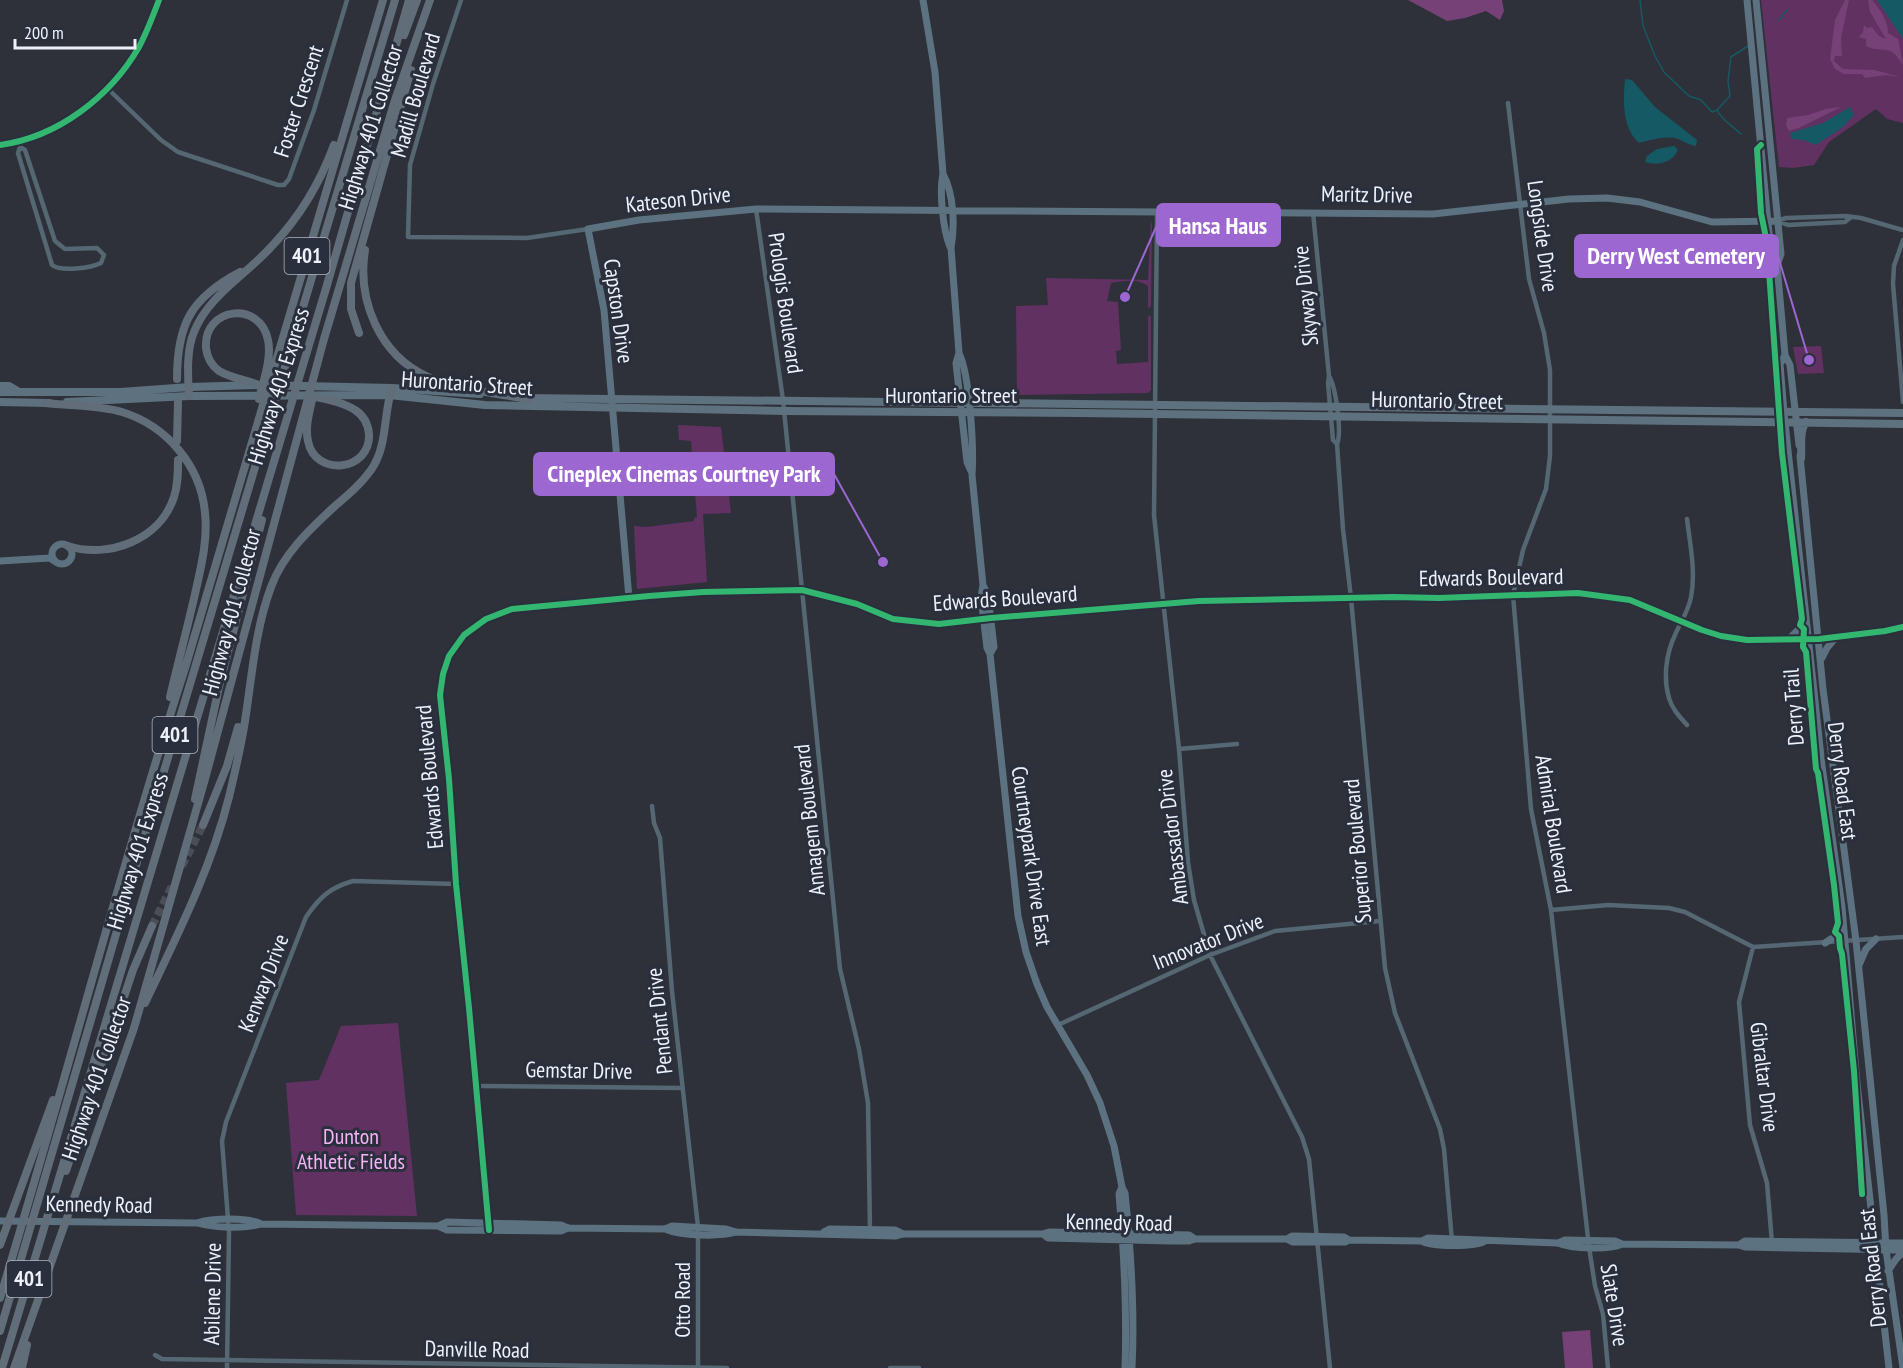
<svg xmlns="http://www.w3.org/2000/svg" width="1903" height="1368" viewBox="0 0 1903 1368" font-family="'PT Sans Narrow',sans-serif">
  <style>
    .green { fill: #613162 }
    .forest { fill: #764176 }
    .water { fill: #155964 }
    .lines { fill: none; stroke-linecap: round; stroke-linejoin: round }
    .stream { stroke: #155964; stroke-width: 1.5 }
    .highway-tunnel { stroke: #4b4e56; stroke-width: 8; stroke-dasharray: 8 4; stroke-linecap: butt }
    .street { stroke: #556772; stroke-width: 4.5 }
    .secondary { stroke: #5c7280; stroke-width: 7 }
    .primary { stroke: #5e717e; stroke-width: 8 }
    .highway { stroke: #616d79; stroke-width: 8 }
    .cycleway-casing { stroke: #2a2f3d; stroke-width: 10 }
    .cycleway { stroke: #33b770; stroke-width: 6 }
    .labels { text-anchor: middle; stroke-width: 6; stroke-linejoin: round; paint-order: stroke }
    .shield { fill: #2a2f3d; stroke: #b2b7c1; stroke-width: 1.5 }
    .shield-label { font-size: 21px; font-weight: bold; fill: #edf1fa }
    .street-label { font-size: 22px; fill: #edf1fa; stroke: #2a2f3d }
    .park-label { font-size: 22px; fill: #f8b2f5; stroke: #2a2f3d }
    .leader { fill: none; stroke: #9d67d1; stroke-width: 2 }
    .callout-dot { fill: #9d67d1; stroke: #2a2f3d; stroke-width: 2 }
    .callout { fill: #9d67d1; stroke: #9d67d1; stroke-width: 2 }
    .callout-label { font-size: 24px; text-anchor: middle; font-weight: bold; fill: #fff }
  </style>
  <rect width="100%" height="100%" fill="#2e3139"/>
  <path class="green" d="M1761,0h142v123l-16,-4 -11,-10 -47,33 -15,23 -21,3 -14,-1z
    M1151,220l1,5 -1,81 -3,3v-23c-11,-8 -25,-5 -37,-3l-4,18 11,1 3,48 -5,1 1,13 31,-2v-47l3,2v73l-3,3 -131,2 -1,-89 32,-1 -2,-27 102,2z
    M1821,346l3,27 -26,1 -5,-27z
    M678,425l43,2 10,86 -28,1 4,68 -70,7 -3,-63 12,1 48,-6v-3l3,-1 -6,-76 -12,-1z
    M398,1023l19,193 -121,-1 -10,-132 33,-3 22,-54z"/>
  <path class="forest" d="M1408,0h94l2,11 -4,9 -14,-9 -21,7 -18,3z
    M1845,0h4l-8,38 1,18h-7l-1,5 9,8 32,1 25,7 -14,-2 -21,3 -3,-4h-18l-9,-5 -5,-10 5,-39z
    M1868,0h4c8,9 16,21 16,33l10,6 5,26c-15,-24 -19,-10 -37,-19v-7l-7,-2 4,-5 1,-7 3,3 5,-1 7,9 7,3 -16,-27z
    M1841,107l-42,21 -10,3 -3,-6 1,-7 21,-3 18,-6z
    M1590,1330l3,38h-28l-3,-36z"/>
  <path class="water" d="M1877,0h26v39z
    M1625,79l7,1 23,27 42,33 -1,6c-7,-1 -11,-4 -18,-7 -12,-4 -27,1 -39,4 -17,-15 -16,-42 -14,-64z
    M1850,107l4,8 -11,12 -27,18 -13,-5 -11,-1 -2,-6 33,-10z
    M1674,146l4,4c-6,13 -20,16 -33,12l2,-6 10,-7z"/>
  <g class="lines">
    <path class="stream" d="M1640,0l3,26 12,30 9,16 25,24 12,4 11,12 5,-2 13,-14 -2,-15 3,-24 17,-11
      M1779,20l8,-10
      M1717,110c5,11 16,16 24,24"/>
    <path class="highway-tunnel" d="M182,866l21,-41
      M152,926l20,-40"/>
    <path class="street" d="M461,0l-28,84 -23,81 -2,72 119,1 61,-9
      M107,88l54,52 17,12 100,33h6l5,-6 25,-69 33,-110
      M1508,103l21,176 15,54 6,37v86l-4,33 -23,61 -10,45 18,214 20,101 38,337 6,39 8,28 5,54
      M20,147l5,3 30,91 10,8 32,-1 7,7 -3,8c-10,5 -40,9 -49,2l-34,-112z
      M756,209l27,191 57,569 19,80 9,54 2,128
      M1157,212l-3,303 25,234 9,113 6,38 16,55 92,182 7,22 21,209
      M1313,212l16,164 -1,7 5,57 4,4
      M1777,221l9,-3 60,-2 15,2 42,12
      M1777,221l11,4 57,-3 5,-4
      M1903,240l-9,26 -1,18 10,118
      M1329,376c7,11 13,57 8,68l6,85 8,69 34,370 10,45 45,116 4,20 8,92
      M1687,519c3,25 9,53 4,78 -2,13 -11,26 -16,38 -9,19 -12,43 -6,63 3,11 11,19 18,27
      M1179,749l58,-5
      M652,806l2,17 6,15 12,153 26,236v140
      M1551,910l57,-5 61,3 16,4 68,35 150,-10
      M1753,947l-14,55 11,123 17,58 5,60
      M1058,1025l152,-70 65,-24 105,-10
      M475,1086l208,2
      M155,1355l7,4 565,9
      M227,1368l2,-136 -7,-91 4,-19 80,-205c14,-20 23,-29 47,-36l103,3
      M890,1368h29"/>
    <path class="secondary" d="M923,0l12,72 8,102c-4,17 0,56 7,73
      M1747,0l24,255 6,10
      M1756,0l25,254 -4,11 8,90 5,10 9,80
      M0,145c58,-8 110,-48 139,-98 8,-15 14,-31 20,-47
      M943,174c11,20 12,52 8,74l8,105 -3,10 11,99 4,9
      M959,353c11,23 15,95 13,122l11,110 -2,12 6,51 3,6 28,262 8,36 11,32 10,23 40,68 13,28 14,43 8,41 3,6c6,58 10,117 7,175
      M1785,355l-5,9 4,49 38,353 20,141 15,177 32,284
      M1800,456l23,233 33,252 28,274 2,35 17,118
      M52 554a10 10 0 1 1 20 0a10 10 0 1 1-20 0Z
      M0,561l50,-3 6,4
      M984,587l4,9 6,51 -4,7
      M629,598l-25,-288 -16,-81 51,-9 117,-11 677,5 136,-15 38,-1 33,4 72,20 65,-1
      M1789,639l12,-12 4,-10
      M1822,658l5,-10 10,-12
      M1825,943l9,-6 8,-16
      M1859,965l7,-16 10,-10
      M1122,1187l-3,7c5,58 8,116 6,174
      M0,1221l197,2c18,5 47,6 64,1l177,2 9,4 114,1 7,-3
      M197,1223c15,-5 50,-6 64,1
      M438,1226l9,-4 114,3 7,3 97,1 7,-3 54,3 10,3 160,4 7,-2h140l6,-2 140,3 6,4
      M665,1229c16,7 54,8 71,3
      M489,1230l-20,-222 -13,-124 -7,-105 -9,-84 3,-21 6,-18 15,-21 22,-16 26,-10 137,-13 54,-4 99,-2 55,14 36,15 46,5 52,-6 208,-17 194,-4 46,1 139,-5 52,7 72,30 19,6 26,4 72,-1 66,-8 18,-4
      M824,1232l6,-3 65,1 8,4
      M1043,1234l5,4 123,3h18l6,-2h92l6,3h52l4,-2 73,1 6,-3 130,5c14,6 51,7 64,1l117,1 6,2 158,3
      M1287,1239l5,-3 52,1 5,3
      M1422,1241c9,6 54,6 63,0
      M1558,1243l7,-3 50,1 7,3
      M1859,1243l9,-10 5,-10
      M1739,1245l6,-4 158,2
      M1888,1271l8,-12 7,-7"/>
    <path class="primary" d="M0,386h9l10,6
      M0,392h121l68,-5 70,-2 133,3 88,6
      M522,398l1381,15
      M0,402l49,1
      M67,402l122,-6 200,-1 96,10 299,6 295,2 824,11
      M1801,459c1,-12 -2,-28 5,-37"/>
    <path class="highway" d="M404,35l13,-35
      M365,250c-8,50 14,105 63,127 31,13 67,16 100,22
      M359,333l-8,-24v-26l60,-213
      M177,379c0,-55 14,-81 63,-107
      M259,385c-13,-5 -28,-7 -40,-14 -8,-6 -12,-14 -13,-23 -3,-41 54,-48 62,-8 4,18 -5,42 -9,59
      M307,395c15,4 35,6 48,15 8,5 13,14 14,24 2,37 -54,44 -61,7 -3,-13 1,-28 4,-41
      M189,396c-1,-20 -3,-45 5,-64 14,-36 52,-57 77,-85 28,-29 49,-64 63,-102
      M45,403c25,3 53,2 77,9 45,14 79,54 83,101 3,27 -4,54 -10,81 -8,35 -17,69 -25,103
      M177,441l1,-39
      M68,546c40,13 92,-6 106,-49 4,-12 4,-24 4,-37
      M195,799l24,-112 43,-167
      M203,825l24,-59 11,-39
      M145,1003c32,-67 66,-134 84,-206 6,-25 12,-51 16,-76 7,-45 10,-91 26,-134 12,-33 39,-58 64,-81 13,-11 26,-22 36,-36 17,-24 12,-55 21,-82
      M66,1171l67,-201 19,-44
      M0,1245l53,-145
      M0,1298c64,-211 119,-424 186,-633l197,-665
      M0,1331l152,-520 243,-811
      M2,1368l325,-1083 82,-285
      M14,1368l120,-340 71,-249 119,-440 71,-239 35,-100
      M22,1368l5,-23"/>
    <defs>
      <path id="cycleway" d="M0,145c58,-8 110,-48 139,-98 8,-15 14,-31 20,-47
        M1761,145l-4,4 4,64 6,30 15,210 20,166 -2,6 4,4 -1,18 3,5 10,117 2,4 16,112 4,38 -3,9 4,4 1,12 2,6 12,117 8,123
        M489,1230l-20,-222 -13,-124 -7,-105 -9,-84 3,-21 6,-18 15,-21 22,-16 26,-10 137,-13 54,-4 99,-2 55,14 36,15 46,5 52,-6 208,-17 194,-4 46,1 139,-5 52,7 72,30 19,6 26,4 72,-1 66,-8 18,-4"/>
    </defs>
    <use href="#cycleway" class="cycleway-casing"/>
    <use href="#cycleway" class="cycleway"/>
  </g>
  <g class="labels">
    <g class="shield">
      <rect x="284.5" y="238" width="45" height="36" rx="4.5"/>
      <rect x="152.5" y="717" width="45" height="36" rx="4.5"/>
      <rect x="6.5" y="1261" width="45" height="36" rx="4.5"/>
    </g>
    <g class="shield-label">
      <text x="307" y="263">401</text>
      <text x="175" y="742">401</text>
      <text x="29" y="1286">401</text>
    </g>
    <g class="street-label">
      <text transform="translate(415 95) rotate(-74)" y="8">Madill Boulevard</text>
      <text transform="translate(298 101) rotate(-72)" y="8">Foster Crescent</text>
      <text transform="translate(370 127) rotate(-73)" y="8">Highway 401 Collector</text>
      <text transform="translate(1367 194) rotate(1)" y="8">Maritz Drive</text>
      <text transform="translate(678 199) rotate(-6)" y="8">Kateson Drive</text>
      <text transform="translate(1543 236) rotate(82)" y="8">Longside Drive</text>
      <text transform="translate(1305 296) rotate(-96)" y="8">Skyway Drive</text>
      <text transform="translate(786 303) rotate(82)" y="8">Prologis Boulevard</text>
      <text transform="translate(619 311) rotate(82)" y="8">Capston Drive</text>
      <text transform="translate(467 383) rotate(4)" y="8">Hurontario Street</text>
      <text transform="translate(278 386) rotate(-73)" y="8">Highway 401 Express</text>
      <text x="951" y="403">Hurontario Street</text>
      <text transform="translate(1437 400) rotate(1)" y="8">Hurontario Street</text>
      <text transform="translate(1491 577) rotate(-1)" y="8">Edwards Boulevard</text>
      <text transform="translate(1005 598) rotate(-4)" y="8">Edwards Boulevard</text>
      <text transform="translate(231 612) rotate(-75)" y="8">Highway 401 Collector</text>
      <text transform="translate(1793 707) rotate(-94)" y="8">Derry Trail</text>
      <text transform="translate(429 777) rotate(-95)" y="8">Edwards Boulevard</text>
      <text transform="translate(1843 781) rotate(83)" y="8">Derry Road East</text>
      <text transform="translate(809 820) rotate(-96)" y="8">Annagem Boulevard</text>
      <text transform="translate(1554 824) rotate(81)" y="8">Admiral Boulevard</text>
      <text transform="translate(1172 837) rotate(-97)" y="8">Ambassador Drive</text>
      <text transform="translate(137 851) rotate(-73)" y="8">Highway 401 Express</text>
      <text transform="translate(1357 851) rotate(-95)" y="8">Superior Boulevard</text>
      <text transform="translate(1032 856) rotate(82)" y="8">Courtneypark Drive East</text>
      <text transform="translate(1208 941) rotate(-22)" y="8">Innovator Drive</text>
      <text transform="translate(263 983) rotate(-69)" y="8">Kenway Drive</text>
      <text transform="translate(659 1021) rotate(-96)" y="8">Pendant Drive</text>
      <text transform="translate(579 1070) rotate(1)" y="8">Gemstar Drive</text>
      <text transform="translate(1765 1077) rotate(83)" y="8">Gibraltar Drive</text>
      <text transform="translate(96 1078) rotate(-71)" y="8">Highway 401 Collector</text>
      <text transform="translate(99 1204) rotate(1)" y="8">Kennedy Road</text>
      <text transform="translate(1119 1222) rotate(1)" y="8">Kennedy Road</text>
      <text transform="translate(1872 1268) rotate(-96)" y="8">Derry Road East</text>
      <text transform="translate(212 1294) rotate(-89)" y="8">Abilene Drive</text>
      <text transform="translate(682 1300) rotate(-90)" y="8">Otto Road</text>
      <text transform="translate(1615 1305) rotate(81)" y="8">Slate Drive</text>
      <text transform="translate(477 1349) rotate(1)" y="8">Danville Road</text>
    </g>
    <g class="park-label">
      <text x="351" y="1144">Dunton<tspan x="351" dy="25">Athletic Fields</tspan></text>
    </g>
  </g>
  <path class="leader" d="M1125 297L1157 225M1809 360L1778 256M883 562L834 474"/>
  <g class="callout-dot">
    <circle cx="1125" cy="297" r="6"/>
    <circle cx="1809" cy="360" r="6"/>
    <circle cx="883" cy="562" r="6"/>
  </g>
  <g class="callout">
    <rect x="1157" y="204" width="123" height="42" rx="6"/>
    <rect x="1575" y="235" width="203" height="42" rx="6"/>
    <rect x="534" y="453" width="300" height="42" rx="6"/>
  </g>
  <g class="callout-label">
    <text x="1218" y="234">Hansa Haus</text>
    <text x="1676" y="264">Derry West Cemetery</text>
    <text x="684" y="482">Cineplex Cinemas Courtney Park</text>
  </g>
  <path d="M15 39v9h120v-9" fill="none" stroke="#edf1fa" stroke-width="3"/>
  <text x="24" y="39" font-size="18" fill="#edf1fa" stroke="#2a2f3d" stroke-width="4.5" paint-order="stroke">200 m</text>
</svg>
